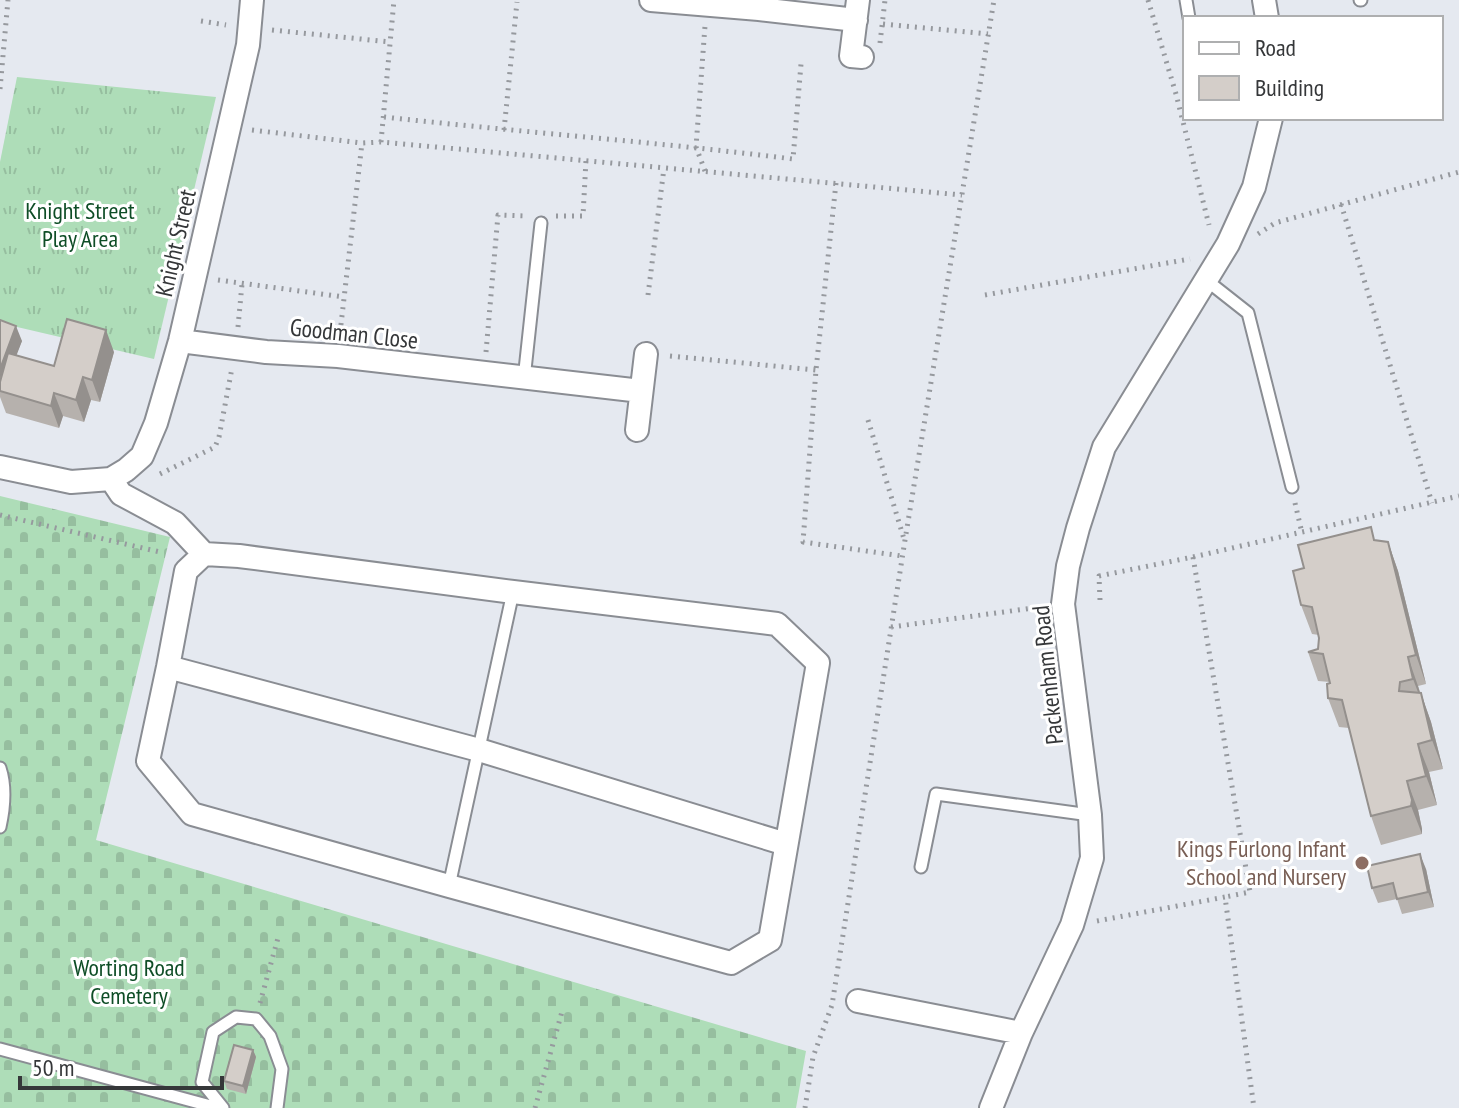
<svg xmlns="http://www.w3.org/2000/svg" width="1459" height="1108" viewBox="0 0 1459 1108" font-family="'PT Sans Narrow',sans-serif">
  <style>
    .grass { fill: url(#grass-tufts) }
    .cemetery { fill: url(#cemetery-stones) }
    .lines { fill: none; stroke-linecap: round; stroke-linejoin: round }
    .service-casing { stroke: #8a8d93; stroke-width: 15 }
    .minor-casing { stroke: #8a8d93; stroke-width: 26 }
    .path { stroke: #96999e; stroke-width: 5; stroke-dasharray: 2 6; stroke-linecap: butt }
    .service { stroke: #fff; stroke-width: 11 }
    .minor { stroke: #fff; stroke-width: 22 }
    .wall { fill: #b6b1ad }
    .shaded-wall { fill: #94908d }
    .building { fill: #d4cec9; stroke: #94908d; stroke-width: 2 }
    .education-dot { fill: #8d6e63; stroke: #fff; stroke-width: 3 }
    .labels { text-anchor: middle; stroke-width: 6; stroke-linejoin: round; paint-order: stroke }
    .park-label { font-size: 24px; fill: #0e4d26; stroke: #fff }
    .street-label { font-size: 24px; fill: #353739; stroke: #fff }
    .education-label { font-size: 24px; fill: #785e54; stroke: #fff; text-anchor: end }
  </style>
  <defs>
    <pattern id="grass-tufts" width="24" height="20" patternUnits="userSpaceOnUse" patternTransform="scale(2)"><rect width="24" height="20" fill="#aeddb8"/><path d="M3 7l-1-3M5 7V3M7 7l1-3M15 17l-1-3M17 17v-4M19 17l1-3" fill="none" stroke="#96be9f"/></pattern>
    <pattern id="cemetery-stones" width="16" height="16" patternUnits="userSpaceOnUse" patternTransform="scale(2)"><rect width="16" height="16" fill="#aeddb8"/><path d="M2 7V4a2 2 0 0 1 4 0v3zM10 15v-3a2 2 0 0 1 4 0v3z" fill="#96be9f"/></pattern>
  </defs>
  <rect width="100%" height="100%" fill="#e5e9f0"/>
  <path class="grass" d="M17,77l199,20 -62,262 -154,-36v-161z"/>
  <path class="cemetery" d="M0,496l170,41 -74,303 710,211 -10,57h-796z"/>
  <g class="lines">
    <defs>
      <path id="service" d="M1186,0l3,18
        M1360,0h1
        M1204,281l11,6 33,26 44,174
        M524,379l17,-156
        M0,768c6,18 4,41 0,59
        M921,867l15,-73 154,21
        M449,886l64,-294
        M0,1049l218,59
        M223,1108l-21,-26 11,-50 23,-15 20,2 14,17 12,33 -5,39"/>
      <path id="minor" d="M651,0l108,9 97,11
        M858,0l-7,56 11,1
        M1264,0l3,18
        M180,341l86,11 72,4 303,35
        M637,430l9,-76
        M0,467l71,15 40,-3 15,-9 16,-14 14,-33 24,-82 68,-296 4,-45
        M111,479l10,15 54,29 29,31
        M204,554l35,2 274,36 264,32 41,39 -48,277 -39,23 -282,-77 -257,-72 -44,-53 20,-94 18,-96z
        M168,667l311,83 307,94
        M858,1001l163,32
        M991,1108l30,-75 51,-108 20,-67 -2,-43 -27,-211 5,-38 10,-38 26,-81 124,-203 26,-57 17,-69"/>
    </defs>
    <use href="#service" class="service-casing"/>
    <use href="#minor" class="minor-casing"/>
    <path class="path" d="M1148,0l28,94 33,131
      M201,21l25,4
      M883,24l105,10
      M272,30l118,12
      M880,43l5,-43
      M0,89l8,-89
      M384,117c136,15 273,25 409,42l8,-95
      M252,130l110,13 19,-1 581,53
      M504,130l13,-128
      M381,142l13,-142
      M705,171l-9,-24 9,-121
      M836,183l-20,187 -13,172 99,14
      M1341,204l91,299
      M556,216h27l3,-56
      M1258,234l17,-11 184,-51
      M218,280l126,17
      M648,295l16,-127
      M985,295l205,-36
      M238,327l4,-43
      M340,333l22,-190
      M486,352l12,-137 28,1
      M670,356l146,14
      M868,420l36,119
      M160,474l55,-27 4,-10 13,-69
      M1295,503l7,30
      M0,515l160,37
      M1193,557l57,335 -25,5
      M1100,600l-1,-24 94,-19 266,-61
      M891,627l150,-20
      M1097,921l128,-24 29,211
      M260,1003l18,-65
      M535,1108l28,-100
      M805,1108l8,-51 19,-52 73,-465 89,-540"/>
    <use href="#service" class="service"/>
    <use href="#minor" class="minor"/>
  </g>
  <path class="wall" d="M0,320l22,21 -6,14 38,11 60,-14 -14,50 -9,-2 -7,22 -21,-6 -4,12 -53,-15 -6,-16z
    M1376,540l12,2 10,29 28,113 -8,2 13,36 12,47 -14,3 8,33 -19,5 4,19v5l-41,11 -10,-29 -22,-88 -10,-1 -11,-29 2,-16 -12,-1 -10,-29 10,-3 1,-11v-3l-7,-1 -11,-29 3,-37z
    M1426,869l8,38 -32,7 -5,-15 -19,4 -6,-15z
    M253,1050l3,7 -10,37 -19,-5 -3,-8z"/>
  <path class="shaded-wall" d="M16,326l6,15 -18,47 -4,-12v-7z
    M106,330l8,22 -14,50 -8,-22z
    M83,377l8,23 -7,22 -8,-22z
    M54,393l9,23 -4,12 -8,-22z
    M1388,542l10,29 28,113 -10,-29z
    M1408,657l10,29 6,22 -11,-29z
    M1421,693l10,29 12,47 -11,-29z
    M1418,744l11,28 8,33 -11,-29z
    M1407,781l11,29 4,19v5l-11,-28z
    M1420,854l6,15 8,38 -6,-15z
    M253,1050l3,7 -10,37 -3,-8z"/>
  <path class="building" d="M67,319l39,11 -14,50 -9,-3 -7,23 -22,-7 -3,13 -51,-15v-9l8,-29 46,13z
    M0,320l16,6 -16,43z
    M1371,527l3,13 14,2 28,113 -8,2 5,22 -13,3 -1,9 22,2 11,47 -14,4 8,32 -19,5 5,19 -1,6 -40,10 -29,-116 -14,-2 -1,-14 3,-1 -7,-29 -15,-2 10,-3 1,-11 -7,-31 -11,-2 -8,-34 11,-3 -6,-23z
    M1420,854l8,38 -31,7 -4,-16 -21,5 -5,-22z
    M234,1045l19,5 -10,36 -19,-5z"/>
  <circle class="education-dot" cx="1362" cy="863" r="8"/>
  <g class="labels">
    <g class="park-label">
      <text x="80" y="219">Knight Street<tspan x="80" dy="28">Play Area</tspan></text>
      <text x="129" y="976">Worting Road<tspan x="129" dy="28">Cemetery</tspan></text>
    </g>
    <g class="street-label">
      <text transform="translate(176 243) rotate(-77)" y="8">Knight Street</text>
      <text transform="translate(354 334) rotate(6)" y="8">Goodman Close</text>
      <text transform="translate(1048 675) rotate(-96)" y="8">Packenham Road</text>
    </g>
    <g class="education-label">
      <text x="1346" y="857">Kings Furlong Infant<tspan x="1346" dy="28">School and Nursery</tspan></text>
    </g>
  </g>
  <rect x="1183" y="16" width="260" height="104" fill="#ffffff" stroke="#aeafb0" stroke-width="2"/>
  <rect x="1199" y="42" width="40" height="12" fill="#ffffff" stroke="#aeafb0" stroke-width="2"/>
  <text x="1255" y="56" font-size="24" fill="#353739">Road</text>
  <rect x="1199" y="76" width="40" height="24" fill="#d4cec9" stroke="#aeafb0" stroke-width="2"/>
  <text x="1255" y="96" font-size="24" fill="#353739">Building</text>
  <path d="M20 1076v12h202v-12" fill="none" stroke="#353739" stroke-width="4"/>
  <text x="32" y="1076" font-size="24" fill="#353739" stroke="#ffffff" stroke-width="6" paint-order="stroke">50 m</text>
</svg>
